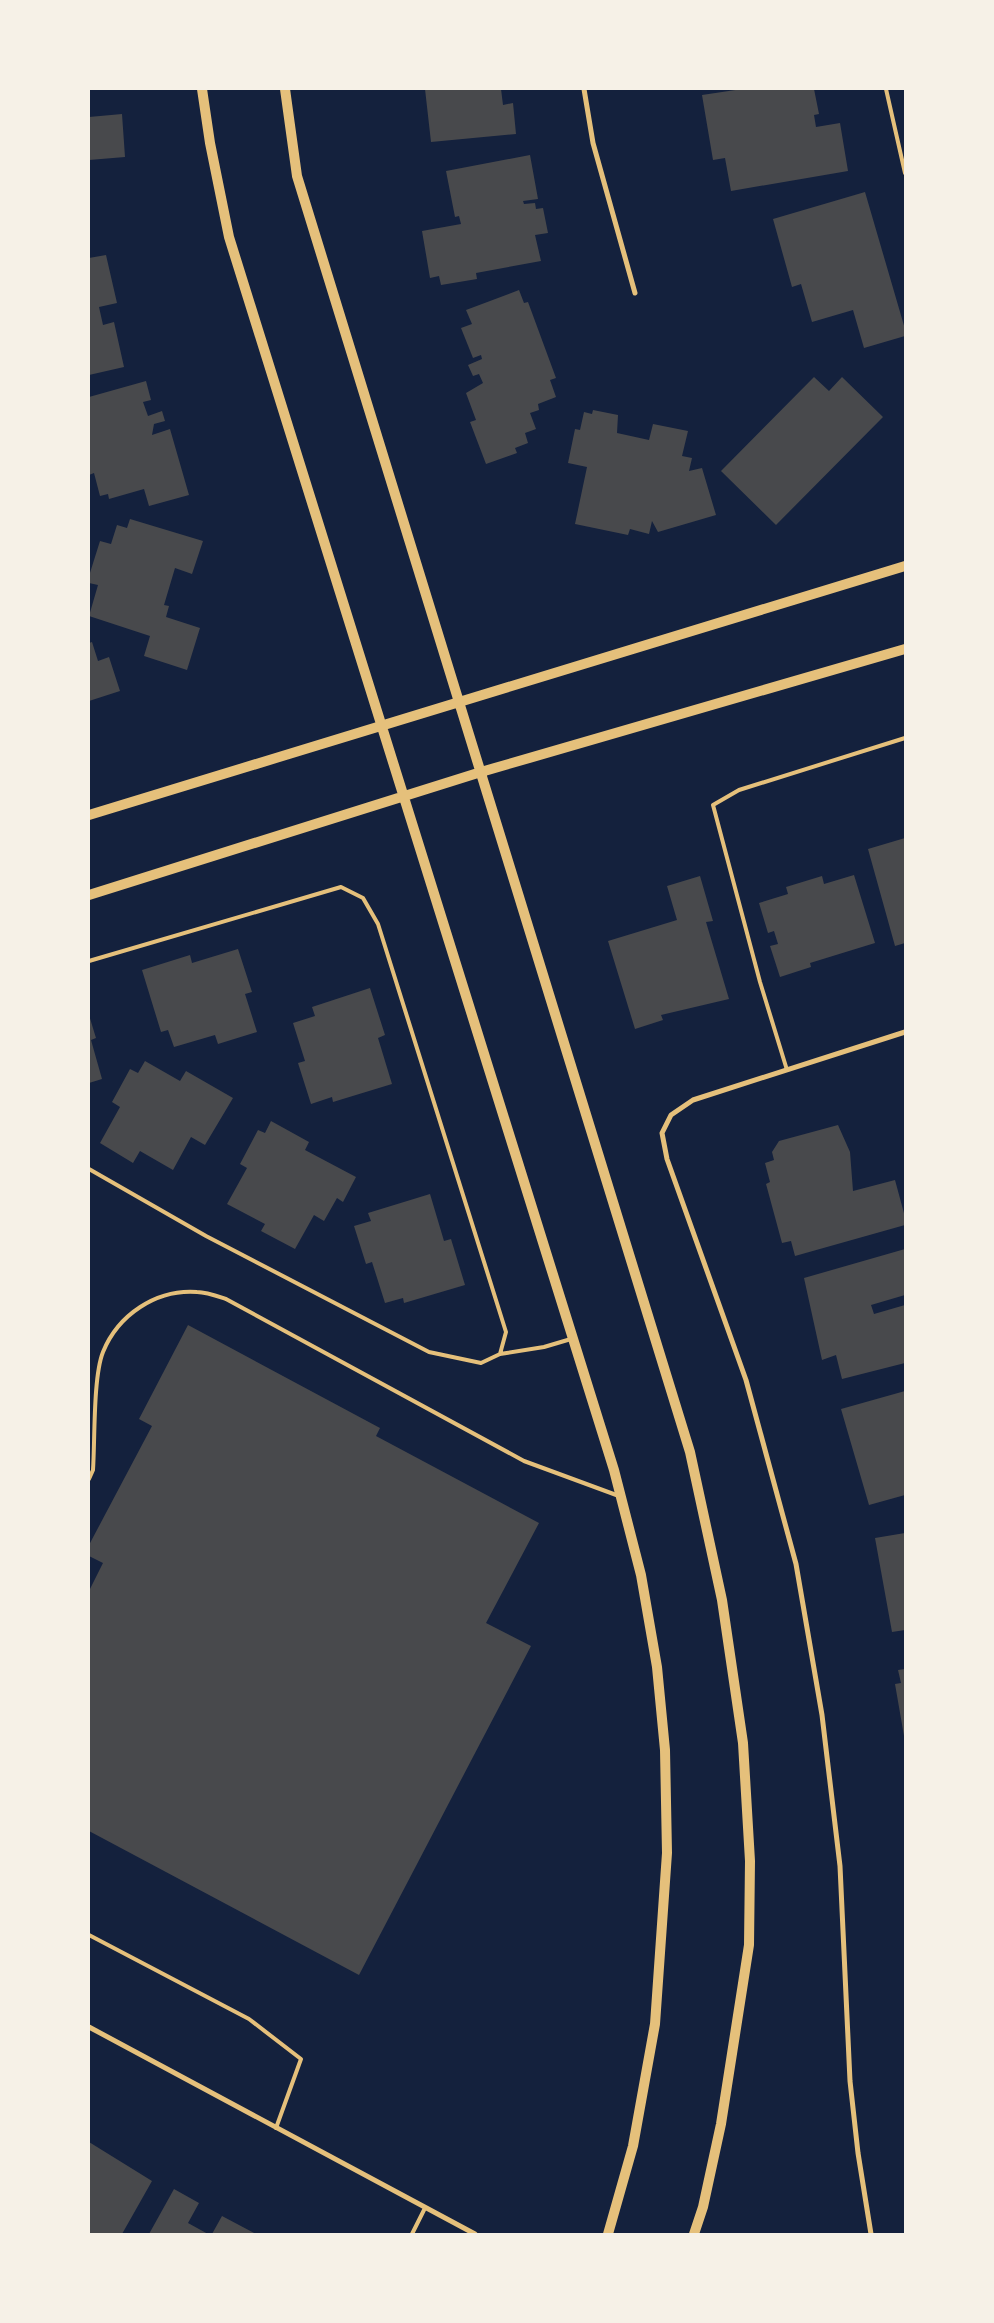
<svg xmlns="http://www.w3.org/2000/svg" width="994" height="2323" viewBox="0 0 994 2323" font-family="Poppins,sans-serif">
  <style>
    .building { fill: #48494c }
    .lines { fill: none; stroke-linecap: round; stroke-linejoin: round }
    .service { stroke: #e5c07b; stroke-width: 4 }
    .minor { stroke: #e5c07b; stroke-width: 5 }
    .secondary { stroke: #e5c07b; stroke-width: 10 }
  </style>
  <rect width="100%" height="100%" fill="#14213d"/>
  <path class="building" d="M425,89h76l2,16 10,-2 3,31 -85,8z
    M742,89h72l5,25 -5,1 2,12 24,-4 8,48 -117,20 -6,-33 -12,2 -11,-65z
    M122,114l3,43 -36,3v-43z
    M530,155l8,44 -15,2 1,3 11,-1 1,6 7,-1 5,25 -13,2 6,26 -65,12 1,6 -36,6 -2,-9 -9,2 -8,-47 39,-7 -2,-8 -4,1 -9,-46z
    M865,192l40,137v7l-41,12 -11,-38 -41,12 -11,-38 -9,3 -19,-68z
    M106,255l11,48 -18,4 4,18 11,-3 10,45 -35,8v-117z
    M519,290l5,13 4,-1 28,76 -6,2 6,17 -18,7 1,6 -9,3 6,16 -11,4 3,10 -13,5 2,5 -31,11 -16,-42 6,-2 -10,-27 17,-10 -4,-9 -6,2 -5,-11 14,-6 -1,-4 -8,3 -12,-30 11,-4 -6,-14z
    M814,377l15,14 13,-14 41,40 -107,108 -55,-54z
    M146,381l5,19 -8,2 5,14 14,-5 3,10 -11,3 -2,11 18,-6 19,66 -40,11 -5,-17 -35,10 -1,-5 -8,2 -6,-23 -5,2v-78z
    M593,410l25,5 -1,18 32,7 4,-16 35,7 -6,25 10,2 -3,13 13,-3 14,47 -58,17 -6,-11 -3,13 -19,-5 -2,6 -53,-11 12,-57 -19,-4 7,-34 5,1 4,-18 8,2z
    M130,519l73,22 -11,33 -17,-6 -11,37 5,1 -3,11 34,11 -13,42 -43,-14 6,-20 -61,-20 9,-31 -9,-2v-7l11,-35 11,3 6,-19 10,3z
    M92,642l6,19 11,-4 11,34 -31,10v-58z
    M905,838v105l-10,3 -27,-97z
    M854,875l21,68 -65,20 1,4 -31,10 -10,-31 8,-2 -4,-13 -6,2 -9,-30 29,-9 -2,-7 36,-11 2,8z
    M700,876l13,45 -7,1 23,77 -68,16 2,5 -28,9 -27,-88 69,-21 -10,-34z
    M238,949l14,43 -7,2 12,38 -39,12 -3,-9 -41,12 -6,-17 -7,2 -19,-62 48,-15 2,8z
    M370,988l15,47 -7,3 14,46 -59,18 -1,-5 -21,7 -13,-41 7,-2 -12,-38 22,-7 -3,-9z
    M89,1015l7,23 -5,2 11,39 -13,4z
    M145,1061l35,20 6,-10 47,27 -28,47 -14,-8 -18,33 -33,-19 -7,12 -33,-20 20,-36 -8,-5 18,-33 8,4z
    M271,1121l38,21 -4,8 51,27 -13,25 -6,-4 -13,23 -10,-6 -19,34 -34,-18 4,-7 -38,-20 20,-36 -7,-4 18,-34 7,3z
    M838,1125l12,27 3,39 42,-11 10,37v8l-110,31 -4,-15 -9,2 -16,-59 4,-2 -5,-19 9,-3 -2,-8 7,-11z
    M430,1194l14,47 7,-2 14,46 -61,18 -1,-5 -18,5 -13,-41 -6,2 -12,-38 17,-5 -3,-8z
    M905,1249v46l-34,10 3,9 31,-9v58l-63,16 -6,-24 -14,5 -18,-82z
    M188,1325l192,103 -4,8 163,87 -53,100 45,23 -172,329 -270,-144v-240l14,-28 -14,-7v-11l63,-119 -13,-7z
    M905,1391v104l-36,10 -28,-96z
    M905,1533v97l-13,2 -17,-94z
    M905,1669v67h-1l-9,-52 6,-1 -3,-13z
    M89,2142l63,39 -30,53h-33z
    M174,2189l25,14 -11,20 20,11h-59z
    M222,2216l34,18h-44z"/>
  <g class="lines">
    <path class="service" d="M886,89l19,84
      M89,961l252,-74 22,11 15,26 128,408 -6,22 -19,9 -52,-11 -223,-116 -117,-67
      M787,1070l-27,-88 -47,-177 26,-15 166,-52
      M500,1354l44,-7 27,-8
      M89,1479l4,-9c2,-29 0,-93 10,-118 15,-37 53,-63 94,-60 9,0 20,4 29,7l298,162 95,35
      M89,1935l160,84 52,40 -25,69
      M412,2234l13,-26"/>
    <path class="minor" d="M584,89l9,54 42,150
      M89,2027l386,207
      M871,2234l-13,-81 -8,-72 -10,-215 -18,-151 -26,-151 -50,-184 -79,-221 -5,-26 9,-18 22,-15 212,-68"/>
    <path class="secondary" d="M202,89l8,54 19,94 385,1233 27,105 16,92 8,83 2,103 -12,171 -22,122 -25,88
      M285,89l12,87 393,1276 32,148 21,143 7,118 -1,84 -28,179 -18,83 -9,27
      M89,815l816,-249
      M89,895l392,-123 424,-123"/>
  </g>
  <rect width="994" height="2323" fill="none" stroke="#f6f1e7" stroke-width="180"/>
</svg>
